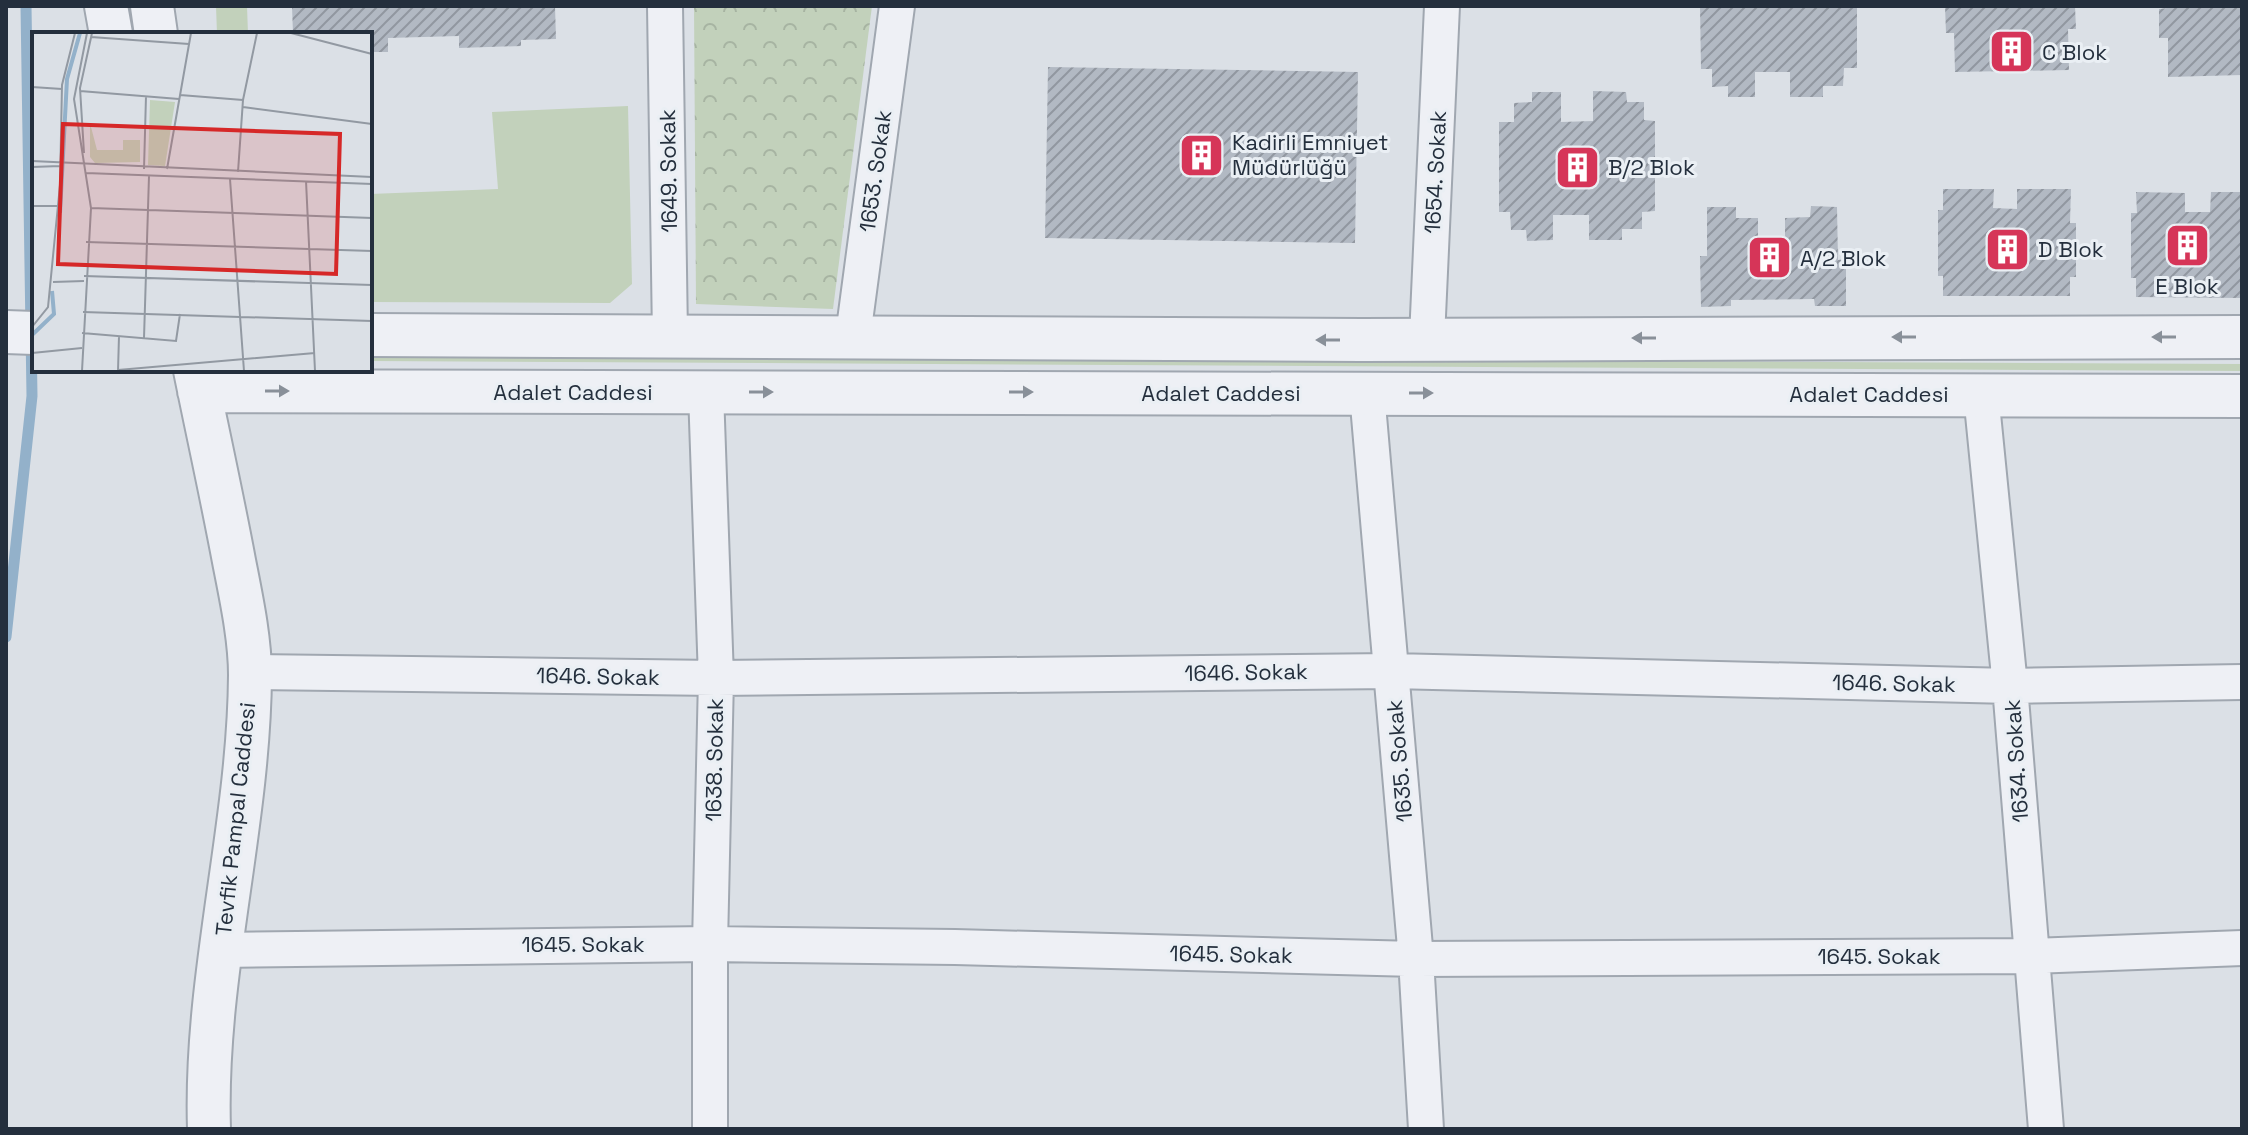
<svg xmlns="http://www.w3.org/2000/svg" width="2248" height="1135" viewBox="0 0 2248 1135" font-family="'Space Grotesk',sans-serif">
  <style>
    .grass { fill: #c2d1bb }
    .park { fill: url(#park-crowns) }
    .lines { fill: none; stroke-linecap: round; stroke-linejoin: round }
    .stream { stroke: #93b1ca; stroke-width: 11 }
    .building { fill: url(#building-hatch) }
    .minor-casing { stroke: #a0a7b0; stroke-width: 38 }
    .tertiary-casing { stroke: #a0a7b0; stroke-width: 46 }
    .minor { stroke: #eef0f5; stroke-width: 34 }
    .tertiary { stroke: #eef0f5; stroke-width: 42 }
    .oneway { fill: #899099 }
    .labels { text-anchor: middle; stroke-width: 6; stroke-linejoin: round; paint-order: stroke }
    .poi-label { font-size: 22px; fill: #242f3d; stroke: #eaeff4; text-anchor: start }
    .street-label { font-size: 22px; fill: #242f3d; stroke: #eaeff4 }
    .inset-river { fill: none; stroke: #93b1ca; stroke-width: 4 }
    .inset-road { fill: none; stroke: #9299a2; stroke-width: 2 }
    .view { fill: #d62828; fill-opacity: 0.15; stroke: #d62828; stroke-width: 4 }
    .inset-edge { fill: none; stroke: #242f3d; stroke-width: 4 }
  </style>
  <defs>
    <pattern id="park-crowns" width="20" height="18" patternUnits="userSpaceOnUse" patternTransform="scale(2)"><rect width="20" height="18" fill="#c2d1bb"/><path d="M2 6a3 3 0 1 1 6 0M12 15a3 3 0 1 1 6 0" fill="none" stroke="#a7b4a2"/></pattern>
    <pattern id="building-hatch" width="6" height="6" patternUnits="userSpaceOnUse" patternTransform="scale(2)"><rect width="6" height="6" fill="#b2b9c3"/><path d="M-1 1l2-2M0 6l6-6M5 7l2-2" fill="none" stroke="#9197a0"/></pattern>
  </defs>
  <rect width="100%" height="100%" fill="#dbe0e6"/>
  <path class="grass" d="M216,6h31l1,28h-31z
    M628,106l4,178 -22,19 -240,-1v-108l128,-5 -6,-77z
    M370,355l1872,9v7l-1872,-10z"/>
  <path class="park" d="M694,6h178l-39,303 -137,-5z"/>
  <g class="lines">
    <path class="stream" d="M6,637l26,-241 -6,-390"/>
  </g>
  <path class="building" d="M292,6h263l1,33 -35,1v6l-62,2v-12l-71,2v14h-18v-18h-77z
    M1700,6h157v62h-13l-1,18h-20v11h-33v-25h-35v25h-27v-11l-16,1v-18h-11z
    M1945,6h130l1,23h-8l1,41 -114,2 -1,-39h-8z
    M2167,6h75v69l-74,2v-39h-9v-29l8,-1z
    M1048,67l310,5 -3,171 -310,-5z
    M1593,91l33,1 1,10h17v18l11,1v90l-13,1v17h-20v11h-33v-25h-36v25l-26,1 -1,-11h-15l-1,-18h-11v-90h15v-19l18,-1v-10h29v30l32,-1z
    M1943,189h51l-1,19 24,1v-20h54l-1,34h6v54h-6v19h-127v-20h-5v-66h5z
    M2136,192l49,1v19h25l1,-20h31v106l-106,-1v-19h-5v-65h6z
    M1811,206l26,1 1,53 8,-1v47h-31l-1,-7 -83,1v6l-30,1 -1,-51h7v-49h29v11h22v18h27v-18l25,-1z"/>
  <g class="lines">
    <defs>
      <path id="minor" d="M665,6l5,330
        M853,336l44,-330
        M1427,338l15,-332
        M706,392l10,286 -6,266v185
        M1367,393l49,566 10,170
        M1981,394l29,292 36,443
        M250,672l466,6 676,-7 618,15 232,-4
        M220,950l490,-6 245,3 461,12 616,-3 210,-8"/>
      <path id="tertiary" d="M106,6l5,28
        M152,6l4,28
        M6,332l28,1
        M370,335l992,5 880,-3
        M195,370c13,64 27,127 39,191 7,36 16,77 16,114 -1,152 -46,301 -41,454
        M199,391l2043,5"/>
    </defs>
    <use href="#minor" class="minor-casing"/>
    <use href="#tertiary" class="tertiary-casing"/>
    <use href="#minor" class="minor"/>
    <use href="#tertiary" class="tertiary"/>
  </g>
  <defs><path id="oneway-solid" d="M-6-.8H1V-3.2L6.5 0L1 3.2V.8H-6Z" transform="scale(2)"/></defs>
  <g class="oneway">
    <use href="#oneway-solid" transform="translate(1904 337) rotate(180)"/>
    <use href="#oneway-solid" transform="translate(2164 337) rotate(180)"/>
    <use href="#oneway-solid" transform="translate(1644 338) rotate(180)"/>
    <use href="#oneway-solid" transform="translate(1328 340) rotate(-180)"/>
    <use href="#oneway-solid" transform="translate(277 391)"/>
    <use href="#oneway-solid" transform="translate(761 392)"/>
    <use href="#oneway-solid" transform="translate(1021 392)"/>
    <use href="#oneway-solid" transform="translate(1421 393)"/>
  </g>
  <defs>
    <symbol id="building-square" viewBox="-11 -11 22 22"><rect x="-9" y="-9" width="18" height="18" rx="4" fill="#d63558" stroke="#eaeff4"/><path d="M-4-6H4V6H1V3H-1V6H-4ZM-2.5-4.3h1.7v1.8h-1.7ZM.8-4.3h1.7v1.8H.8ZM-2.5-1h1.7V.8h-1.7ZM.8-1h1.7V.8H.8Z" fill="#fff"/></symbol>
  </defs>
  <g fill-rule="evenodd">
    <use href="#building-square" x="1986" y="26" width="51" height="51"/>
    <use href="#building-square" x="1176" y="130" width="51" height="51"/>
    <use href="#building-square" x="1552" y="142" width="51" height="51"/>
    <use href="#building-square" x="2162" y="220" width="51" height="51"/>
    <use href="#building-square" x="1982" y="224" width="51" height="51"/>
    <use href="#building-square" x="1744" y="232" width="51" height="51"/>
  </g>
  <g class="labels">
    <g class="poi-label">
      <text x="2042" y="60">C Blok</text>
      <text x="1232" y="150">Kadirli Emniyet<tspan x="1232" dy="25">Müdürlüğü</tspan></text>
      <text x="1608" y="175">B/2 Blok</text>
      <text x="2038" y="257">D Blok</text>
      <text x="1800" y="266">A/2 Blok</text>
      <text x="2187" y="294" text-anchor="middle">E Blok</text>
    </g>
    <g class="street-label">
      <text transform="translate(668 171) rotate(-91)" y="8">1649. Sokak</text>
      <text transform="translate(875 171) rotate(-82)" y="8">1653. Sokak</text>
      <text transform="translate(1435 172) rotate(-87)" y="8">1654. Sokak</text>
      <text x="573" y="400">Adalet Caddesi</text>
      <text x="1221" y="401">Adalet Caddesi</text>
      <text x="1869" y="402">Adalet Caddesi</text>
      <text transform="translate(1246 672) rotate(-1)" y="8">1646. Sokak</text>
      <text transform="translate(598 676) rotate(1)" y="8">1646. Sokak</text>
      <text transform="translate(1894 683) rotate(1)" y="8">1646. Sokak</text>
      <text transform="translate(714 760) rotate(-89)" y="8">1638. Sokak</text>
      <text transform="translate(1399 761) rotate(-95)" y="8">1635. Sokak</text>
      <text transform="translate(2016 761) rotate(-94)" y="8">1634. Sokak</text>
      <text transform="translate(235 819) rotate(-84)" y="8">Tevfik Pampal Caddesi</text>
      <text x="583" y="952">1645. Sokak</text>
      <text transform="translate(1231 954) rotate(1)" y="8">1645. Sokak</text>
      <text x="1879" y="964">1645. Sokak</text>
    </g>
  </g>
  <g transform="translate(32 32)">
    <rect width="340" height="340" fill="#dbe0e6"/>
    <path d="M58,91l7,27h26v-10h17v22l-45,1 -5,-6z" fill="#c2d1bb"/>
    <path d="M118,68l25,2 -10,64 -17,-1z" fill="#c2d1bb"/>
    <path class="inset-river" d="M28,181l7,-134 13,-46M0,303l22,-21 -2,-23"/>
    <path class="inset-road" d="M259,1l81,21M59,5l98,7M0,55l30,2M48,59l99,8M148,63l63,5M211,75l129,17M52,121l-4,-65 12,-55M0,129l340,16M0,135l28,-1M112,137l2,-73M135,137l24,-136M206,140l5,-72 14,-67M54,141l286,11M198,147l14,192M274,149l9,190M0,174h25M59,176l281,10M54,210l286,9M52,244l288,9M21,250l31,-1M51,280l289,9M0,295l16,-20 12,-122 2,-100 13,-52M50,301l94,8 4,-27M112,306l5,-162M0,321l50,-5M86,338l197,-17M50,339l9,-163 -17,-109 13,-66M86,339l1,-35"/>
    <path class="view" d="M31,92l277,10 -4,140 -278,-10z"/>
    <rect width="340" height="340" class="inset-edge"/>
  </g>
  <rect width="2248" height="1135" fill="none" stroke="#242f3d" stroke-width="16"/>
</svg>
